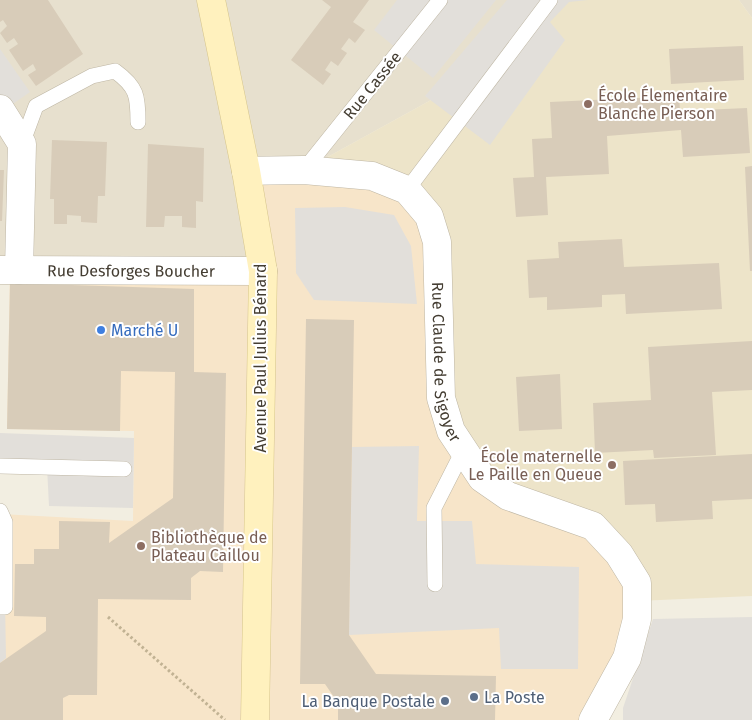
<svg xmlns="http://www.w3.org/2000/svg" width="752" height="720" viewBox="0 0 752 720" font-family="'Fira Sans',sans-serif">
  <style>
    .residential { fill: #e7e0ce }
    .commercial { fill: #f7e5c9 }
    .education { fill: #ede4c9 }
    .parking { fill: #e2dfda }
    .building { fill: #d8ccb9 }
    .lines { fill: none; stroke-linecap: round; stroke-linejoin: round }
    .lane-casing { stroke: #beb6a4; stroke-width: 16 }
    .street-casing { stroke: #beb6a4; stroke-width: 29 }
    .secondary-casing { stroke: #d6c58c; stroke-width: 29 }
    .path { stroke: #c1b293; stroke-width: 3; stroke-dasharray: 2.5 2.5; stroke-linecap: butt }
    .lane { stroke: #fff; stroke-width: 15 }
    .street { stroke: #fff; stroke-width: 28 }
    .secondary { stroke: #fff1be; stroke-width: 28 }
    .education-dot { fill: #8d6e63; stroke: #fff; stroke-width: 2 }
    .shop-dot { fill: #3f7fe0; stroke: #fff; stroke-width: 2 }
    .service-dot { fill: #5c6f8a; stroke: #fff; stroke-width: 2 }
    .labels { text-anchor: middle; stroke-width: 4; stroke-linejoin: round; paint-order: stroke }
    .street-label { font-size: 16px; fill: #443d32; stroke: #fff }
    .education-label { font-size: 16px; fill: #785e54; stroke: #fff; text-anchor: start }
    .shop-label { font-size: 16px; fill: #366cbe; stroke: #fff; text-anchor: start }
    .service-label { font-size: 16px; fill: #4e5e75; stroke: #fff; text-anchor: start }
  </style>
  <rect width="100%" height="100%" fill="#f2eee1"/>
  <path class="residential" d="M0,0h513l29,39 -238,131 -41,101 -263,-1z
    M739,0h13v18z"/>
  <path class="commercial" d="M246,171l161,19 186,336 44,57 -44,137h-593v-206l133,7 1,-90 -127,-2 3,-159 253,1z"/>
  <path class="education" d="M513,0h226l13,18v578l-115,5 -18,-47 -111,-58 -57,-65 -14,-189 -30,-52 -103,-20 238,-131z"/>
  <path class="parking" d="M397,0h99l-63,78 -59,-48z
    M507,0h81l-19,2 -19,20 15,18 -75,105 -65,-49z
    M0,49l30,43 -30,21z
    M345,207l49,8 17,31 6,58 -103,-4 -18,-27 -1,-65z
    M0,433l134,5 -1,70 -84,-2 -2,-39 -47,-1z
    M419,446l-2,75h55l4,43 103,3 -1,102h-77l-2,-41 -150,7 3,-188z
    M0,541l4,1 2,116 -6,5z
    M752,617v103h-129v-12l30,-89z"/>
  <path class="building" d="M0,0h48l35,54 -47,32 -8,-11 8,-5 -3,-6 -10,7 -14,-21 9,-6 -4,-6 -7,5 -7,-10 7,-7 -4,-6 -3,2z
    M322,0h47l-16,22 12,8 -10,13 -6,-5 -8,11 6,4 -9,13 -7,-5 -6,9 6,4 -8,11 -32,-25 40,-53z
    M743,46l1,34 -73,4 -2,-35z
    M679,96l1,15 67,-3 3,45 -67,4 -2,-27 -74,6 2,38 -63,3 2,38 -32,2 -3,-39 21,-1 -2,-38 20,-1 -2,-36z
    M52,140l55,2 -2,54h-7l-1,27 -16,-1v-6l-14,-1v9h-13v-25h-4z
    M148,144l56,4 -1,54 -7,-1v27l-14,-1v-11h-17l-1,11h-18z
    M752,166v105h-2l-5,-104z
    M0,170h4l-2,51h-2z
    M622,239l2,28 95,-4 3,46 -96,5 -1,-20 -23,1v12l-55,3v-13l-18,1 -2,-38 32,-2 -1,-16z
    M10,283l184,6v83l32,1 -3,199 -23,-1 -9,7v22l-93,-1 -1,96h-28l-6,3v22h-63v-57l46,-32v-14l-32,-1 1,-52h19v-15h25v-28l51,1 -1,21 64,-45 2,-126 -54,-1 -1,60 -113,-2z
    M306,319l48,1 -5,315 27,39 120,2 -1,44h-157v-17l-13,-19h-25z
    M752,341v49l-40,2 4,63 -62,3 -1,-8 -58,3 -2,-50 58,-3 -3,-53z
    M560,374l2,55 -43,2 -3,-54z
    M752,454v45l-40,2 1,18 -57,3 -1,-18 -30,1 -2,-44z"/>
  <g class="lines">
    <defs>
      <path id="lane" d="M22,144l14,-38 56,-30 23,-5c22,16 23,25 23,51
        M304,170l136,-170
        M407,190l143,-190
        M0,466l124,3
        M0,511l5,11v85h-5
        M435,584l-1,-76 29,-57"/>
      <g id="street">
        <path d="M0,109l22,35 -3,126"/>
        <path id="s1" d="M246,171l58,-1 68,6 35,14 22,26 8,26 4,156 10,33 31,47 26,18 85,30 26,28 18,29v36l-10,39 -34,62"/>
        <path id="s2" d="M0,270l263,1"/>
      </g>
      <path id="secondary" d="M211,0l35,171 17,100 -8,449"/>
    </defs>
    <use href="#lane" class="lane-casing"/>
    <use href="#street" class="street-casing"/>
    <use href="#secondary" class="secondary-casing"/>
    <path class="path" d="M108,617l117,103"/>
    <use href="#lane" class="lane"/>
    <use href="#street" class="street"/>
    <use href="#secondary" class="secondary"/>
  </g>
  <g class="education-dot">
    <circle cx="588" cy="104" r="5"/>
    <circle cx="612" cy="465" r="5"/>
    <circle cx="141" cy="546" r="5"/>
  </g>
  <circle class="shop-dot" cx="101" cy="330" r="5"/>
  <g class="service-dot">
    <circle cx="474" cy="697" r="5"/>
    <circle cx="445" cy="701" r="5"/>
  </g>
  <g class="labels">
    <g class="street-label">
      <text transform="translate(372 85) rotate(-51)" y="6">Rue Cassée</text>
      <text dy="6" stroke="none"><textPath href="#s2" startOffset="131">Rue Desforges Boucher</textPath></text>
      <text transform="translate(260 358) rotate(-90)" y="6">Avenue Paul Julius Bénard</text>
      <text dy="6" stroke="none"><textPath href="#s1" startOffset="346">Rue Claude de Sigoyer</textPath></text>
    </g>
    <g class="education-label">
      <text x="598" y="101">École Élementaire<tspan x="598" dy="18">Blanche Pierson</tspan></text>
      <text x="602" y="462" text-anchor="end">École maternelle<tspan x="602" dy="18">Le Paille en Queue</tspan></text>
      <text x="151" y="543">Bibliothèque de<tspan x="151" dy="18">Plateau Caillou</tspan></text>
    </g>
    <g class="shop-label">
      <text x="111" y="336">Marché U</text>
    </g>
    <g class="service-label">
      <text x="484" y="703">La Poste</text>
      <text x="435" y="707" text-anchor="end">La Banque Postale</text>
    </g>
  </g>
</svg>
